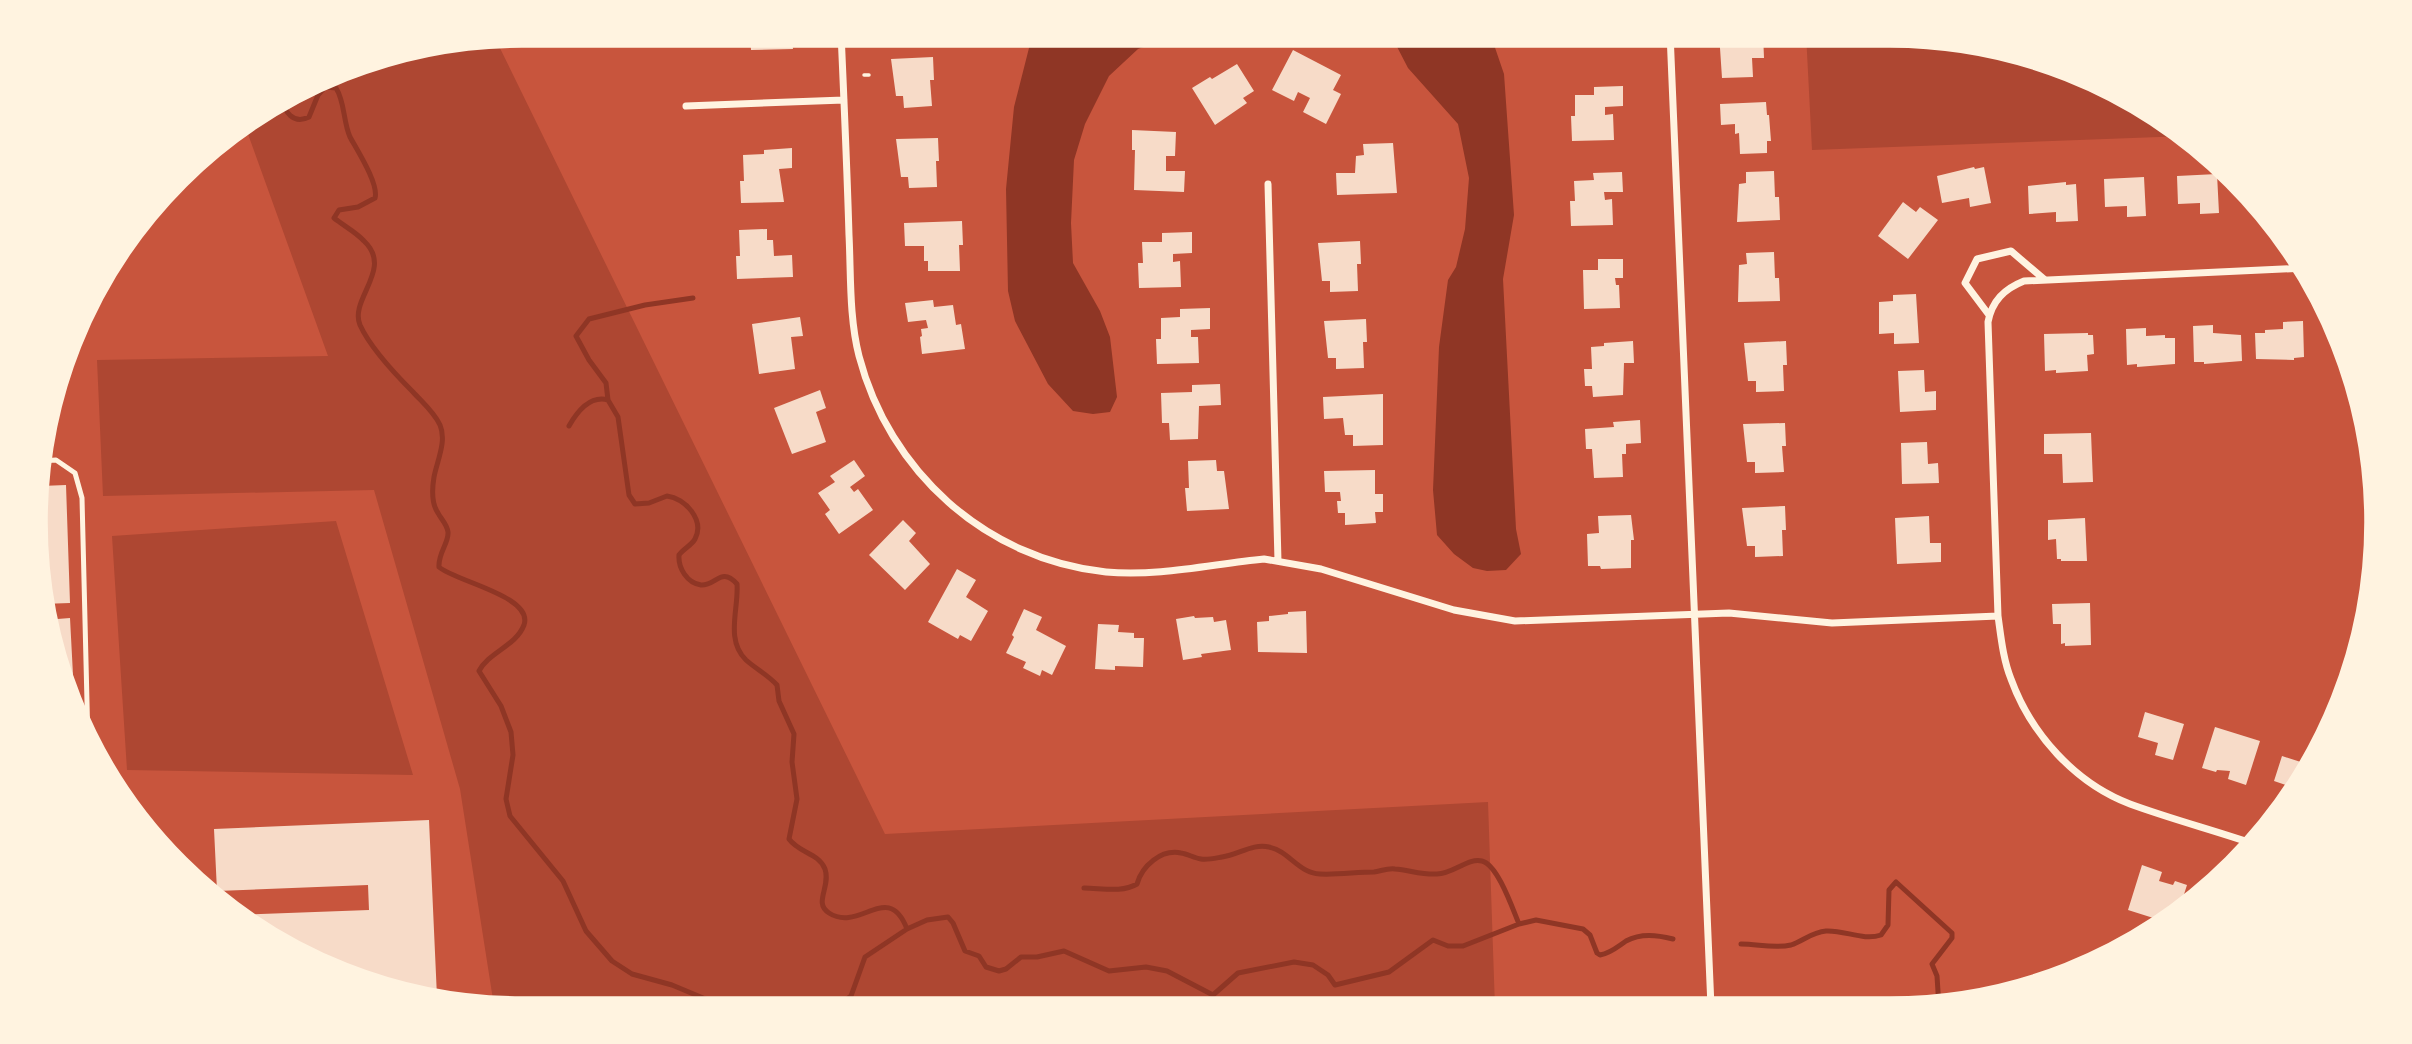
<svg xmlns="http://www.w3.org/2000/svg" width="2412" height="1044" viewBox="0 0 2412 1044" font-family="Montserrat,sans-serif">
  <style>
    .green { fill: #ae4732 }
    .water { fill: #8f3625 }
    .lines { fill: none; stroke-linecap: round; stroke-linejoin: round }
    .stream { stroke: #8f3625; stroke-width: 5 }
    .building { fill: #f7dbc8 }
    .path { stroke: #fff3e0; stroke-width: 3.5 }
    .service { stroke: #fff3e0; stroke-width: 5 }
    .minor { stroke: #fff3e0; stroke-width: 7 }
    .rim { fill: none; stroke: #fff3e0; stroke-width: 3.5 }
  </style>
  <rect width="100%" height="100%" fill="#c8553d"/>
  <path class="green" d="M1806,33h84l157,26 88,40 51,37 -374,14z
    M495,38l390,796 603,-32 7,206 -973,3 -28,-5 -34,-217 -86,-299 -271,6 -6,-136 231,-4 -84,-233 34,-24 87,-40z
    M336,521l77,254 -286,-5 -15,-234z"/>
  <path class="water" d="M1037,33h145l-44,16 -29,27 -24,48 -11,36 -3,63 2,40 27,48 10,26 7,60 -7,15 -17,2 -20,-3 -25,-27 -33,-63 -7,-30 -2,-102 8,-82 15,-59z
    M1379,33h111l14,41 10,141 -11,64 13,250 5,25 -15,16 -19,1 -14,-3 -19,-14 -17,-19 -4,-45 6,-143 9,-67 8,-13 9,-38 4,-51 -11,-54 -50,-56 -14,-27z"/>
  <g class="lines">
    <path class="stream" d="M280,97c5,15 13,28 29,20l9,-22 7,-8 11,1c9,14 7,33 14,49 7,13 29,47 25,61l-17,9 -19,3 -5,8c10,8 22,14 30,23 30,28 -15,58 -4,84 10,22 36,50 53,67 9,10 21,20 27,33 7,16 -3,36 -6,52 -2,12 -3,26 4,36 3,6 9,11 10,19 1,11 -10,21 -9,35 15,14 95,29 85,58 -8,21 -35,27 -45,46l22,35 10,26 2,23 -7,44 4,17 53,65 23,50 26,30 20,13 40,11 43,18 12,2 30,-1 46,6
      M693,298l-48,7 -56,14 -13,17 13,24 17,23 2,17 10,17 11,78 6,9 14,-1 18,-7c18,2 38,24 28,43 -3,6 -12,10 -16,16 -1,13 8,28 22,30 15,1 20,-19 36,-1 2,24 -12,56 9,76 10,9 22,15 31,25l2,16 15,33 -2,28 5,37 -8,40c10,14 30,14 36,30 6,18 -12,34 4,44 31,20 59,-33 78,16
      M569,426c8,-14 21,-31 39,-26
      M1084,888c17,0 38,5 53,-4 5,-18 24,-35 44,-31 7,1 13,5 20,6 7,1 15,-1 21,-2 16,-2 31,-14 47,-10 20,4 29,26 51,27 17,1 37,-2 54,-2 7,-1 14,-4 21,-3 14,1 27,6 42,5 16,0 32,-17 45,-13 16,4 31,49 37,63
      M1741,944c17,0 33,5 50,1 12,-4 21,-13 35,-14 19,-1 37,10 55,4l7,-10 1,-35 7,-8 56,51v5l-20,26 5,12 2,31
      M2017,990c4,-6 10,-9 16,-5
      M823,1010l14,-4 14,-10 14,-39 42,-28 20,-9 21,-3 5,6 12,28 14,5 7,11 13,4 7,-2 15,-12h16l27,-6 45,20 37,-4 21,4 46,24 25,-22 56,-11 19,3 15,10 7,10 54,-13 44,-32 15,6h15l56,-22 17,-4 47,9 7,6 7,18 3,2c11,-2 17,-8 26,-14 15,-8 31,-6 47,-2"/>
  </g>
  <path class="building" d="M750,33h41l2,16 -42,1z
    M1719,33h44l1,25h-12l1,19 -31,1z
    M1293,50l48,25 -8,15 8,4 -15,30 -23,-12 7,-14 -12,-6 -4,9 -22,-11z
    M933,57l1,23h-4l2,26 -28,2 -1,-12h-7l-5,-37z
    M1237,64l17,27 -11,7 4,5 -32,22 -23,-37 18,-11 2,2z
    M1623,86v20l-18,1v8l8,-1 1,26 -42,1 -1,-25h4v-21h19v-8z
    M1766,102l1,13h2l2,26h-4v12l-27,1 -1,-21 -4,1v-10l-14,1 -1,-21z
    M1132,130l44,2 -1,24h-9v15h19l-1,21 -50,-2 1,-40h-3z
    M938,138l1,23h-3l1,26 -28,1 -1,-11h-7l-5,-38z
    M1393,143l4,50 -60,2 -1,-22h19l1,-17 8,-1 -1,-11z
    M792,148v20l-13,1 5,33 -43,1 -1,-22h4l-1,-26 21,-1v-4z
    M1974,167l1,2 9,-2 7,36 -21,4 -1,-9 -27,5 -5,-27z
    M1774,171l1,26h4l1,23 -43,2 2,-38 7,-1v-11z
    M1622,172l1,20h-19l1,8 7,-1 1,26 -42,1 -1,-25h5l-1,-20 20,-1 -1,-7z
    M2217,174l2,39 -19,1v-11l-22,1 -1,-28z
    M2144,177l2,39 -19,1v-11l-22,1 -1,-28z
    M2066,182v3l10,-1 2,37 -22,1v-10l-27,2 -1,-28z
    M1903,202l13,10 4,-5 18,13 -30,39 -30,-23z
    M962,221l1,24h-4l1,26h-32v-10h-4v-15h-19l-1,-23z
    M767,229v11h6l1,16 18,-1 1,22 -56,2 -1,-23h4l-1,-26z
    M1192,232v21l-19,1v8l7,-1 1,26 -42,1 -1,-25h5l-1,-21h20v-9z
    M1360,241l1,23h-4l1,27 -28,1v-11h-8l-4,-38z
    M1774,252l1,26h4l1,23 -42,1 1,-37 8,-1 -1,-11z
    M1598,259h25v19h-8l1,7h3l1,23 -36,1 -1,-39h15z
    M1916,294l3,49 -25,1v-11l-15,1v-32l14,-1v-6z
    M933,300l1,7 19,-2 3,20 5,-1 4,25 -43,5 -2,-17 2,-1 -1,-7 7,-1 -2,-8 -18,2 -3,-19z
    M1210,308v21l-19,1v7h7l1,26 -42,1 -1,-25h5v-21l19,-1v-8z
    M800,317l3,19 -12,1 4,32 -36,5 -7,-50z
    M1366,319l1,23h-4l1,26 -28,1v-11h-8l-4,-37z
    M2303,321l1,36 -10,1v2l-38,-1 -1,-26h10v-3l18,-1v-7z
    M2213,325v8l28,2 1,26 -38,3v-2h-10l-1,-36z
    M2146,328v8l19,-1v3h10v26l-38,3v-3l-10,1 -1,-36z
    M2088,333v2h5l1,19 -7,1 1,16 -32,2v-3l-11,1 -1,-37z
    M1633,341l1,22h-10l-1,32 -30,2 -1,-11h-7l-1,-17h8l-1,-22 13,-1v-3z
    M1786,341l1,24h-4l1,26 -28,1v-11h-8l-4,-38z
    M1924,370l1,22 11,-1v19l-36,2 -2,-41z
    M1220,384l1,21 -22,1 -1,33 -28,1 -1,-17h-7l-1,-30 31,-1v-7z
    M820,390l6,18 -10,4 10,30 -34,12 -18,-46z
    M1383,394v51l-30,1v-11h-8l-2,-17 -19,1 -1,-22z
    M1640,420l1,23 -15,1v10h-4l1,23 -29,1 -2,-29h-6l-1,-20 29,-2 -1,-5z
    M1785,423l1,23h-4l2,26 -29,1v-11h-8l-4,-38z
    M2091,433l2,49 -30,1 -1,-29h-18v-20z
    M1927,442l1,22 10,-1 1,20 -37,1 -1,-41z
    M854,460l11,16 -15,11 4,5 4,-3 15,21 -34,24 -14,-20 5,-4 -12,-17 17,-11 -5,-6z
    M1216,460l1,11h7l5,38 -42,2 -2,-23h4l-1,-27z
    M1375,470v24h8v18h-8l1,11 -31,2v-12h-7l-1,-12h4l-1,-9h-15l-1,-21z
    M66,485l4,118 -28,1 -5,-18 4,-100z
    M1785,506l1,24h-4l1,26 -28,1v-11h-8l-5,-38z
    M1631,515l3,25h-3v28l-30,1 -1,-3h-12l-1,-32 12,-1 -1,-17z
    M1929,516l1,27h11v19l-44,2 -2,-46z
    M2085,518l2,43h-26v-2h-4l-1,-20 -8,1v-20z
    M903,520l13,13 -7,8 21,23 -25,26 -36,-35z
    M957,569l19,11 -10,17 22,14 -17,30 -11,-6 -2,4 -30,-17z
    M2090,603l1,42 -26,1v-3l-4,1v-20h-8l-1,-20z
    M1024,609l18,8 -6,13 30,16 -14,29 -10,-5 -2,6 -17,-8 3,-6 -20,-9 8,-16 -2,-2z
    M1306,611l1,42 -49,-1 -1,-30 12,-1v-5l19,-2v-2z
    M1194,616l1,2 18,-1 1,5 12,-2 5,30 -30,4 1,3 -19,3 -7,-41z
    M70,618l5,95h-1l-15,-34 -14,-59z
    M1098,624l21,1 -1,7 16,1v5h10l-1,29 -28,-1v4l-20,-1z
    M2145,712l39,12 -11,36 -18,-5 3,-12 -20,-6z
    M2215,727l45,14 -14,44 -18,-6 2,-8 -13,-1 -1,2 -14,-4z
    M2282,756l25,8 -12,24 -21,-7z
    M429,820l8,177 -72,-12 -17,-8v-4h-9l-61,-28 -43,-30 134,-5 -1,-25 -151,6 -3,-62z
    M2142,865l20,7 -3,9 14,4 2,-4 12,4 -10,31 -11,6 -38,-12z"/>
  <g class="lines">
    <path class="path" d="M864,75h5"/>
    <path class="service" d="M41,461l15,-1 19,13 7,25 6,245"/>
    <path class="minor" d="M841,33c3,67 6,134 8,202 2,39 0,82 10,121 30,115 126,203 247,216 52,5 106,-8 158,-13l57,10 133,41 61,11 214,-8 103,10 166,-7
      M1670,33l41,974
      M686,106l158,-6
      M1268,184l10,377
      M1989,315l-24,-32 12,-24 34,-8 34,29
      M2362,395l3,58 10,19
      M2254,844c-41,-14 -83,-25 -124,-40 -55,-21 -99,-70 -119,-125 -8,-20 -10,-42 -13,-63l-10,-294c4,-21 16,-33 36,-41l281,-13"/>
  </g>
  <path d="M0 0H2412V1044H0ZM522 46H1890A476 476 0 0 1 2366 522V522A476 476 0 0 1 1890 998H522A476 476 0 0 1 46 522V522A476 476 0 0 1 522 46Z" fill="#fff3e0" fill-rule="evenodd"/>
  <path class="rim" d="M522 46H1890A476 476 0 0 1 2366 522V522A476 476 0 0 1 1890 998H522A476 476 0 0 1 46 522V522A476 476 0 0 1 522 46Z"/>
</svg>
